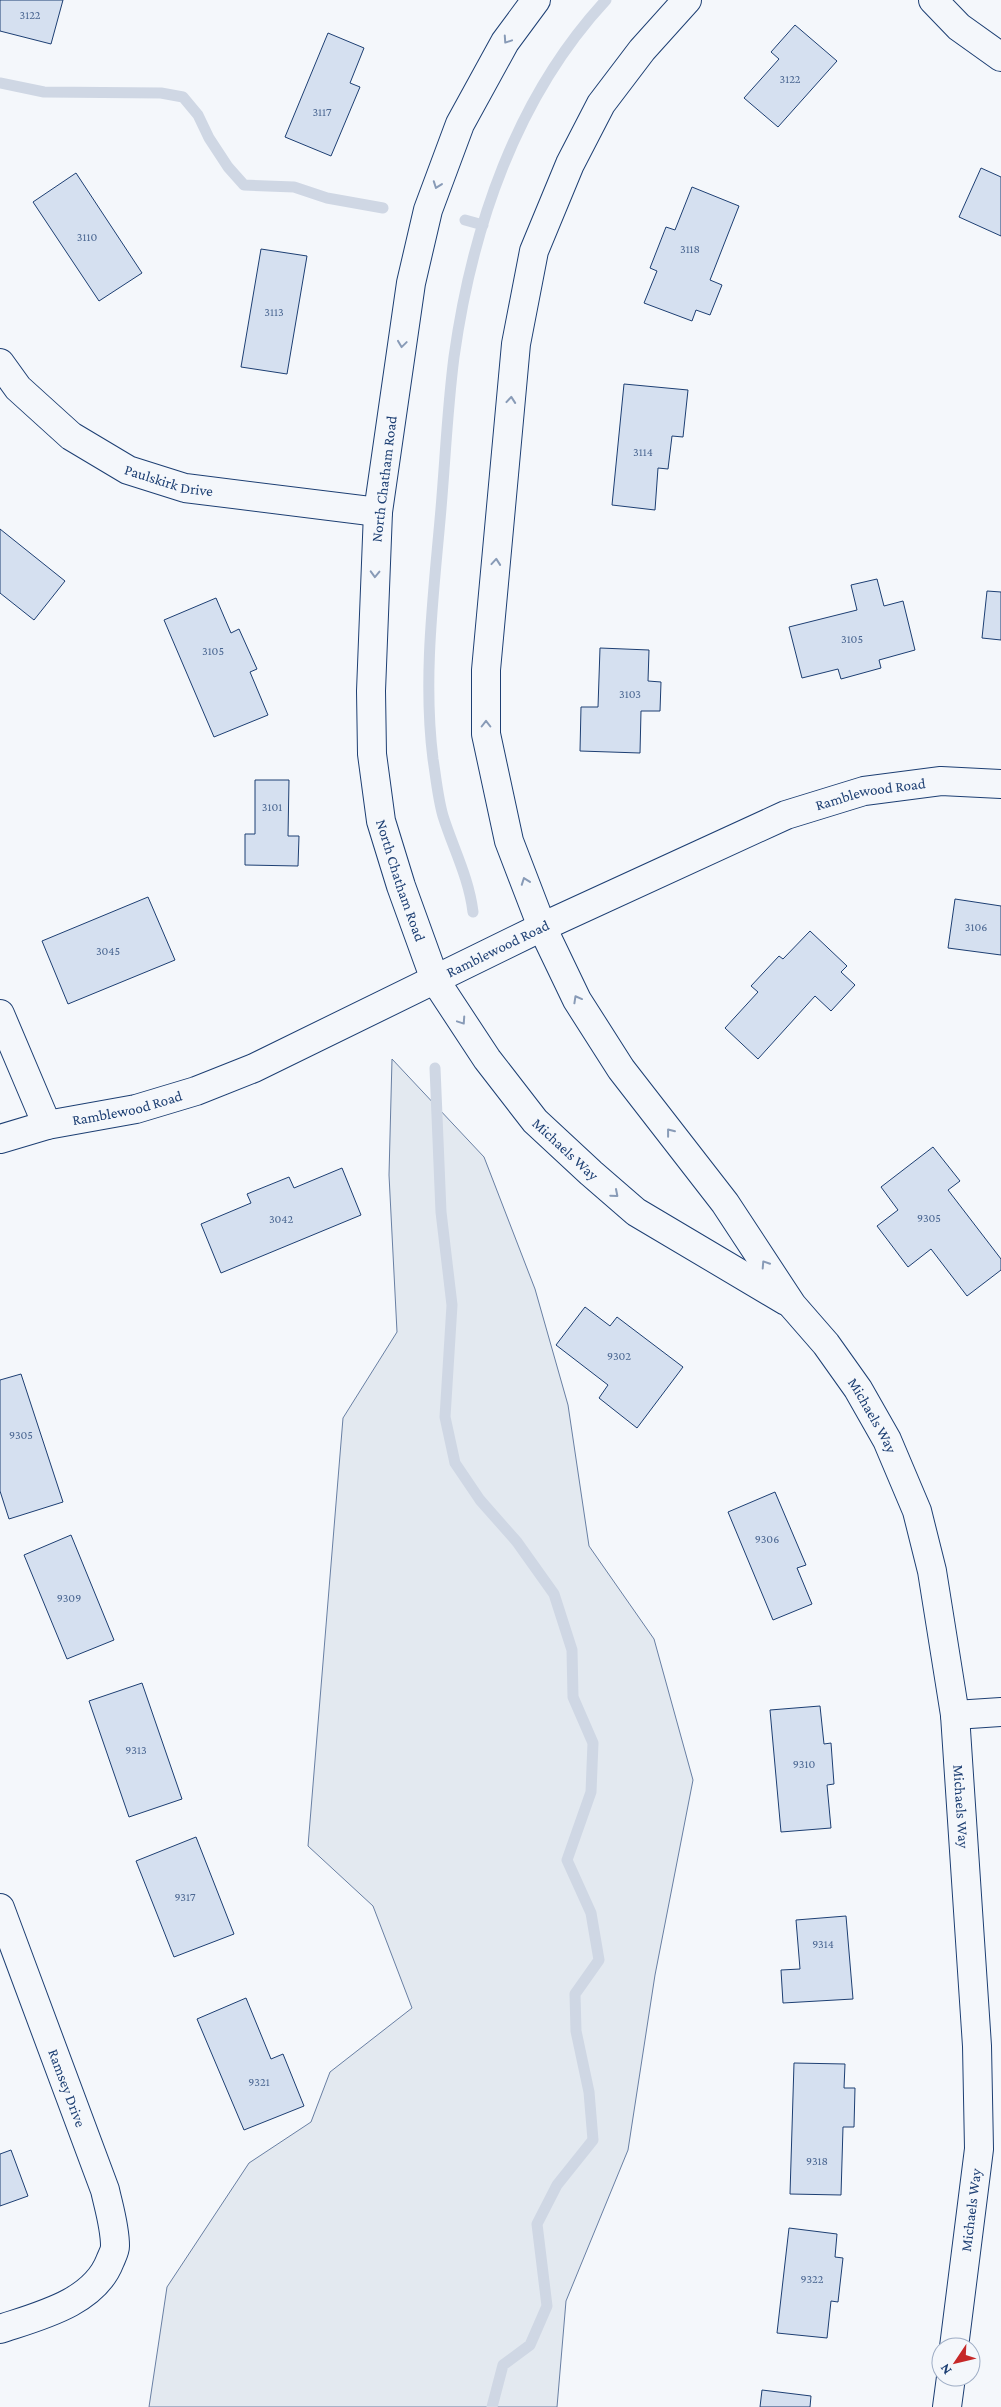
<svg xmlns="http://www.w3.org/2000/svg" width="1001" height="2407" viewBox="0 0 1001 2407" font-family="'Crimson Pro',serif">
  <style>
    .green { fill: #e3e9f0; stroke: #687fa3 }
    .lines { fill: none; stroke-linecap: round; stroke-linejoin: round }
    .stream { stroke: #cfd7e4; stroke-width: 11 }
    .building { fill: #d5e0f0; stroke: #1d3f73 }
    .minor-casing { stroke: #1d3f73; stroke-width: 30 }
    .minor { stroke: #f4f7fb; stroke-width: 28 }
    .oneway { stroke: #889bb7 }
    .labels { text-anchor: middle; stroke-width: 4; stroke-linejoin: round; paint-order: stroke }
    .number-label { font-size: 12px; fill: #4b6792 }
    .street-label { font-size: 15px; fill: #1d3f73; stroke: #f4f7fb }
  </style>
  <rect width="100%" height="100%" fill="#f4f7fb"/>
  <path class="green" d="M392,1059l92,98 51,132 33,116 21,141 65,93 39,141 -38,195 -27,175 -62,151 -9,106h-408l18,-120 82,-124 62,-41 19,-50 82,-64 -39,-102 -65,-60 35,-428 54,-86 -8,-157z"/>
  <g class="lines">
    <path class="stream" d="M0,83l44,9 117,1 22,4 15,18 11,23 19,29 16,18 50,2 33,11 56,10
      M465,220l18,5
      M473,912c-4,-34 -20,-64 -30,-96 -5,-17 -7,-38 -10,-57 -10,-79 0,-160 7,-239 5,-54 7,-109 14,-163 18,-129 62,-260 152,-357
      M435,1068l6,144 11,93 -7,112 10,46 25,37 37,42 37,52 18,56 1,47 20,46 -2,49 -24,68 24,53 8,47 -24,34 1,37 13,61 4,48 -36,45 -20,39 10,82 -17,39 -27,20 -11,42"/>
  </g>
  <path class="building" d="M0,0h63l-12,44 -51,-13z
    M795,25l42,36 -59,66 -34,-29 35,-39 -8,-7z
    M328,33l36,15 -14,35 10,4 -29,69 -46,-19z
    M981,168l20,9v59l-42,-19z
    M76,173l66,100 -43,28 -66,-99z
    M692,187l47,19 -29,74 12,5 -12,30 -14,-5 -4,11 -48,-18 13,-32 -7,-3 16,-41 9,3z
    M261,249l46,7 -20,118 -46,-7z
    M624,384l64,6 -5,47 -11,-1 -4,33 -10,-1 -3,42 -43,-5z
    M0,529l65,52 -31,39 -34,-27z
    M877,579l7,27 19,-5 12,49 -36,10 2,8 -40,11 -3,-10 -36,9 -13,-51 68,-17 -6,-25z
    M987,591l14,1v48l-19,-2z
    M216,598l15,35 8,-4 18,40 -7,3 18,43 -54,22 -50,-117z
    M600,648l49,2 -1,31 13,1 -1,29h-19l-1,42 -60,-2 1,-44h17z
    M255,780h34l-1,56h11l-1,30 -53,-1v-31h10z
    M148,897l27,63 -107,44 -26,-63z
    M955,899l46,7v49l-53,-7z
    M810,931l37,35 -6,6 14,13 -24,26 -16,-15 -57,63 -33,-31 33,-36 -7,-6 28,-30 4,3z
    M933,1147l27,34 -12,9 53,69v11l-34,26 -36,-47 -23,18 -31,-41 21,-16 -17,-23z
    M342,1168l19,47 -140,58 -20,-49 50,-21 -4,-9 42,-17 5,11z
    M585,1307l25,19 7,-9 66,50 -46,61 -38,-30 9,-13 -52,-40z
    M21,1374l42,128 -54,17 -9,-28v-111z
    M775,1492l31,73 -9,3 15,36 -39,16 -45,-108z
    M71,1535l43,105 -47,19 -43,-104z
    M142,1683l40,116 -53,18 -40,-116z
    M820,1706l4,38 7,-1 3,41 -7,1 4,43 -50,4 -11,-122z
    M196,1837l38,97 -60,23 -38,-96z
    M846,1916l7,83 -70,4 -2,-33 19,-1 -4,-49z
    M246,1998l25,61 12,-5 21,52 -60,24 -47,-111z
    M794,2063l51,1 -1,24h11l-1,39h-11l-2,68 -51,-1z
    M11,2150l17,46 -28,10v-52z
    M789,2228l48,6 -2,23 8,1 -5,44 -7,-1 -4,37 -50,-5z
    M762,2390l49,6 -1,11h-50z"/>
  <g class="lines">
    <defs>
      <g id="minor">
        <path id="s1" d="M536,0l-31,42 -45,82 -32,86 -17,73 -33,229 -7,179 1,63 9,67 20,65 34,94 52,79 48,62 56,52 45,39 150,89"/>
        <path id="s2" d="M687,0l-45,50 -41,54 -31,60 -36,87 -18,93 -30,326v64l23,107 33,86 35,73 44,69 104,134 67,102 34,39 32,45 29,51 30,71 15,60 23,144 22,331 2,103 -25,198"/>
        <path d="M933,0l26,27 42,30"/>
        <path id="s3" d="M0,363l18,25 53,48 57,34 57,18 193,24"/>
        <path d="M0,1014l47,111"/>
        <path id="s4" d="M0,1139l47,-14 89,-16 60,-18 58,-23 288,-141 244,-112 78,-24 77,-10 60,3"/>
        <path d="M955,1715l46,-3"/>
        <path id="s5" d="M0,1908l105,282c4,18 10,37 10,56 0,5 -3,10 -5,15 -16,42 -71,55 -110,68"/>
        <path d="M947,2407l4,-30"/>
      </g>
    </defs>
    <use href="#minor" class="minor-casing"/>
    <use href="#minor" class="minor"/>
  </g>
  <defs><path id="oneway-chevron" d="M-2-3.5L2.5 0L-2 3.5" fill="none" stroke-width="1.6" stroke-linecap="round" stroke-linejoin="round" transform="scale(1.25)"/></defs>
  <g class="oneway">
    <use href="#oneway-chevron" transform="translate(507 40) rotate(124)"/>
    <use href="#oneway-chevron" transform="translate(437 185) rotate(110)"/>
    <use href="#oneway-chevron" transform="translate(402 344) rotate(98)"/>
    <use href="#oneway-chevron" transform="translate(511 400) rotate(-85)"/>
    <use href="#oneway-chevron" transform="translate(496 562) rotate(-85)"/>
    <use href="#oneway-chevron" transform="translate(375 574) rotate(92)"/>
    <use href="#oneway-chevron" transform="translate(486 724) rotate(-90)"/>
    <use href="#oneway-chevron" transform="translate(525 881) rotate(-110)"/>
    <use href="#oneway-chevron" transform="translate(577 999) rotate(-119)"/>
    <use href="#oneway-chevron" transform="translate(462 1021) rotate(56)"/>
    <use href="#oneway-chevron" transform="translate(670 1132) rotate(-128)"/>
    <use href="#oneway-chevron" transform="translate(615 1194) rotate(41)"/>
    <use href="#oneway-chevron" transform="translate(765 1264) rotate(-123)"/>
  </g>
  <g class="labels">
    <g class="number-label">
      <text x="30" y="19">3122</text>
      <text x="790" y="83">3122</text>
      <text x="322" y="116">3117</text>
      <text x="87" y="241">3110</text>
      <text x="690" y="253">3118</text>
      <text x="274" y="316">3113</text>
      <text x="643" y="456">3114</text>
      <text x="852" y="643">3105</text>
      <text x="213" y="655">3105</text>
      <text x="630" y="698">3103</text>
      <text x="272" y="811">3101</text>
      <text x="976" y="931">3106</text>
      <text x="108" y="955">3045</text>
      <text x="929" y="1222">9305</text>
      <text x="281" y="1223">3042</text>
      <text x="619" y="1360">9302</text>
      <text x="21" y="1439">9305</text>
      <text x="767" y="1543">9306</text>
      <text x="69" y="1602">9309</text>
      <text x="136" y="1754">9313</text>
      <text x="804" y="1768">9310</text>
      <text x="185" y="1901">9317</text>
      <text x="823" y="1948">9314</text>
      <text x="259" y="2086">9321</text>
      <text x="817" y="2165">9318</text>
      <text x="812" y="2283">9322</text>
    </g>
    <g class="street-label">
      <text dy="5" stroke="none"><textPath href="#s3" startOffset="211">Paulskirk Drive</textPath></text>
      <text transform="translate(384 479) rotate(-83)" y="5">North Chatham Road</text>
      <text dy="5" stroke="none"><textPath href="#s4" startOffset="941">Ramblewood Road</textPath></text>
      <text dy="5" stroke="none"><textPath href="#s1" startOffset="916">North Chatham Road</textPath></text>
      <text dy="5" stroke="none"><textPath href="#s4" startOffset="536">Ramblewood Road</textPath></text>
      <text dy="5" stroke="none"><textPath href="#s4" startOffset="131">Ramblewood Road</textPath></text>
      <text dy="5" stroke="none"><textPath href="#s1" startOffset="1236">Michaels Way</textPath></text>
      <text dy="5" stroke="none"><textPath href="#s2" startOffset="1576">Michaels Way</textPath></text>
      <text dy="5" stroke="none"><textPath href="#s2" startOffset="1981">Michaels Way</textPath></text>
      <text dy="5" stroke="none"><textPath href="#s5" startOffset="192">Ramsey Drive</textPath></text>
      <text transform="translate(971 2210) rotate(-83)" y="5">Michaels Way</text>
    </g>
  </g>
  <g transform="translate(956 2362) rotate(235)"><circle r="24" fill="#f4f7fb" stroke="#9eadc5"/>
  <path d="M0-4L9 19L0 12L-9 19Z" fill="#c62828"/>
  <text y="-8" font-size="14" font-weight="bold" text-anchor="middle" fill="#1d3f73">N</text>
  </g>
</svg>
